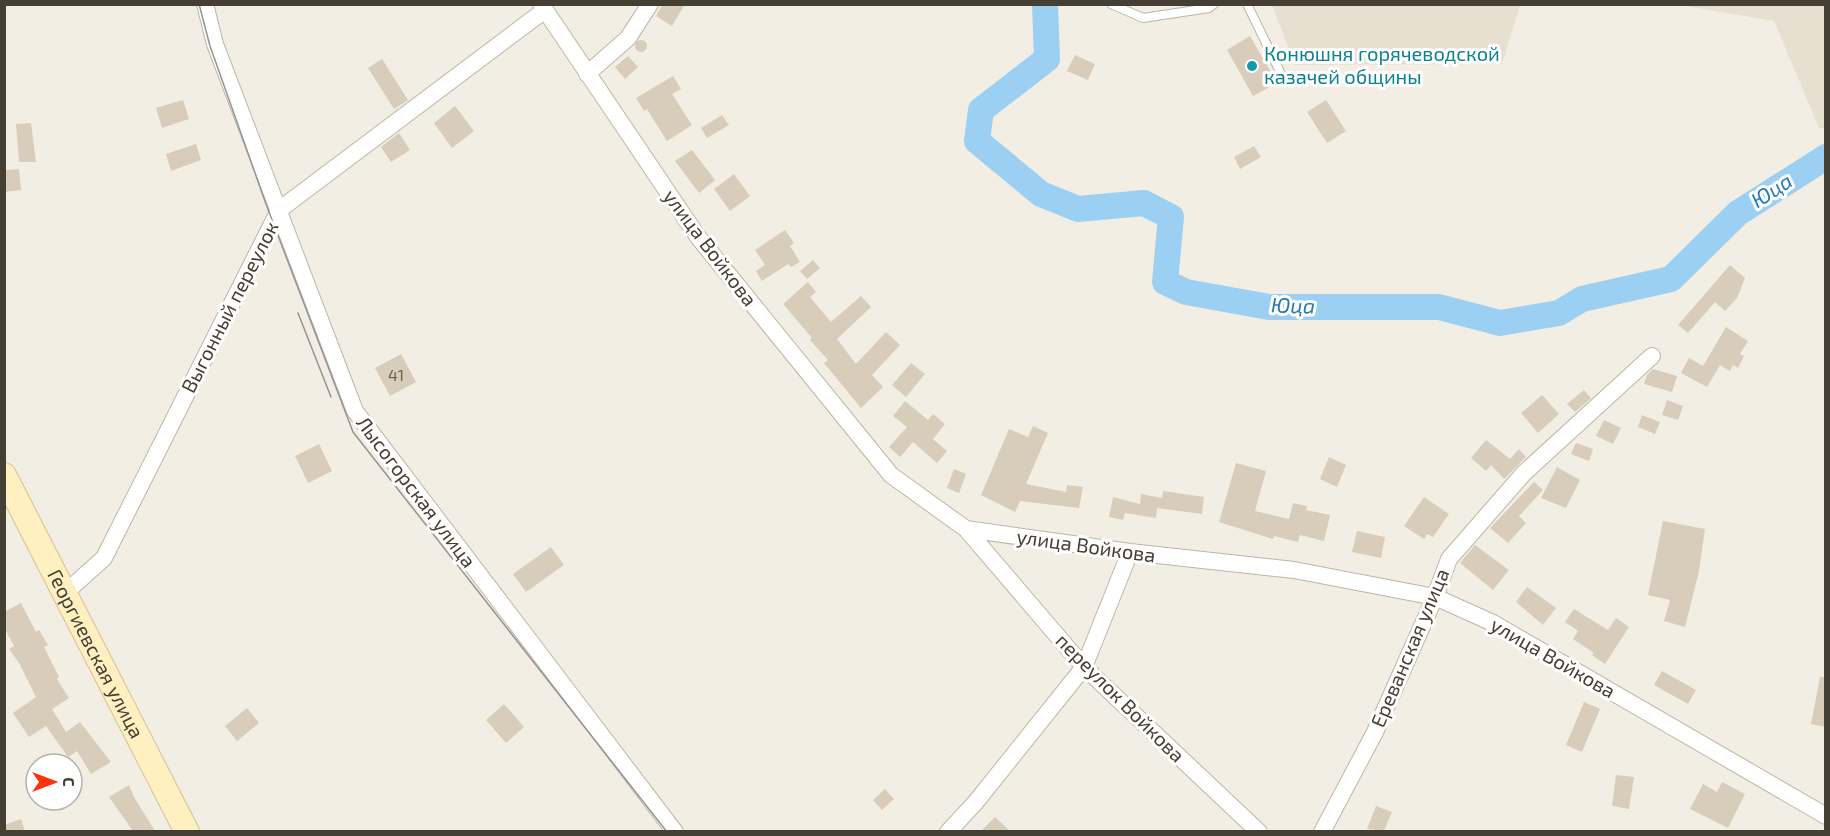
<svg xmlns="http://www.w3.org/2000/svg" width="1830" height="836" viewBox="0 0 1830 836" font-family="'Exo 2',sans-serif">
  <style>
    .residential { fill: #e7e0d1 }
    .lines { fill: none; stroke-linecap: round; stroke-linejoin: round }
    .river { stroke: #9cd0f3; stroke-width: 26 }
    .building { fill: #d8ccbb }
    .service-casing { stroke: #beb6a6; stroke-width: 10 }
    .minor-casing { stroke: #beb6a6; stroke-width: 18 }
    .secondary-casing { stroke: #d5c291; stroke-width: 26 }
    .service { stroke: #fff; stroke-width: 8 }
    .minor { stroke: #fff; stroke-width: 16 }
    .secondary { stroke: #fff0c1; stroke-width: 24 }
    .tram { stroke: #949494; stroke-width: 1.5 }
    .culture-dot { fill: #0f9aa8; stroke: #fff; stroke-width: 2 }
    .labels { text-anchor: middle; stroke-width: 6; stroke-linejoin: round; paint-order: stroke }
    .number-label { font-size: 16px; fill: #6a6255 }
    .culture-label { font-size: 20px; fill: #0d838f; stroke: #fff; text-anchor: start }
    .street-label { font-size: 20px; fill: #453e33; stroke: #fff }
    .water-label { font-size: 21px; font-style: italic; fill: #287ab5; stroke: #fff }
  </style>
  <rect width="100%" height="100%" fill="#f3eee3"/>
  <path class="residential" d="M1272,5h248l-18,59 -207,1z
    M1680,5h145v123h-6l-45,-107z"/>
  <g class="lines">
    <path class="river" d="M1045,4l2,55 -66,51 -4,31 64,53 37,15 66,-6 27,14 -6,65 21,10 83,15h170l61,16 59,-10 23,-14 89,-20 67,-66 88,-56"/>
  </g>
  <path class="building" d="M663,4h22l-13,22 -16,-10z
    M1250,36l27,47 -24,13 -26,-46z
    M635 46a6 6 0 1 1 12 0a6 6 0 1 1-12 0Z
    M1075,55l20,9 -7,16 -21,-9z
    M628,56l10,11 -13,12 -10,-12z
    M382,59l26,41 -14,9 -26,-41z
    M673,76l8,13 -9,5 20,31 -25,16 -20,-32 -3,2 -8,-13z
    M183,100l6,19 -27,9 -6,-20z
    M1326,100l20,31 -19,12 -20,-31z
    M455,106l19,25 -22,17 -18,-25z
    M722,115l7,10 -22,13 -6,-10z
    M31,123l5,39h-17l-3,-38z
    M399,133l11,17 -19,12 -10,-15z
    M196,144l5,16 -30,11 -5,-17z
    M1254,146l7,11 -21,12 -6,-12z
    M692,150l23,30 -16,13 -24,-32z
    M19,169l2,21 -17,2v-22z
    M734,174l16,22 -20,15 -16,-22z
    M785,230l9,13 -4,3 10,16 -9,5 -3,-3 -26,17 -6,-10 9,-6 -10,-15z
    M813,260l7,8 -13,11 -7,-8z
    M1730,265l15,13 -8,20 -12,13 -10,-9 -27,31 -10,-8z
    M808,282l8,10 -6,5 21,25 30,-26 10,11 -34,32 19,25 30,-32 14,13 -28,30 11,12 -22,21 -37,-45 4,-3 -18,-20 2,-2 -29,-34z
    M1726,327l22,14 -8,13 4,2 -6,12 -5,-3 -3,6 -10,-6 -13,22 -26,-14 8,-15 14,8z
    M401,354l15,28 -26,14 -15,-28z
    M911,363l14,11 -19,23 -14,-12z
    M1653,369l24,7 -5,16 -28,-8 3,-9z
    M1584,390l7,8 -16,14 -8,-8z
    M1542,395l17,19 -21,19 -17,-20z
    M1667,400l16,6 -5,14 -16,-5z
    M905,401l23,19 5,-6 12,10 -12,15 14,12 -10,12 -24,-21 -13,15 -11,-10 18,-20 -14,-11z
    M1642,415l18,7 -5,12 -17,-7z
    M1604,420l17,8 -8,16 -17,-8z
    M1033,426l15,7 -22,51 40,8 1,-7 16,2 -4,21 -59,-7 -5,11 -34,-17 28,-66 19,8z
    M1486,440l24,19 9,-10 7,8 -22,22 -13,-14 -5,6 -15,-13z
    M1576,443l17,6 -4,12 -18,-7z
    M319,444l13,27 -24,12 -13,-27z
    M1329,457l17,8 -9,22 -17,-8z
    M1236,463l30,8 -11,40 34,8 4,-16 14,3 -1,4 24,5 -6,26 -24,-6 -2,7 -24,-6 -1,3 -54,-17z
    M1557,467l23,13 -14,28 -25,-10z
    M954,469l12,5 -7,19 -12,-5z
    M1534,482l9,8 -24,26 7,7 -18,20 -18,-15z
    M1163,491l41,6 -2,17 -45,-6 -1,10 -31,-5 -2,7 -14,-3 4,-20 27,7 1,-10 21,4z
    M1424,497l25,17 -16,23 -6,-3 -3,5 -20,-13z
    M1663,521l42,8 -6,42 -14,56 -21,-6 6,-21 -22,-5z
    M1357,531l28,6 -4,21 -29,-6z
    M1475,545l34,25 -16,20 -33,-27z
    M551,547l13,18 -38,27 -13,-18z
    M1527,587l29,21 -13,17 -27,-23z
    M21,603l15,29 3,-2 9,15 -4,2 15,30 -2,2 12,19 -17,11 14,23 14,-10 31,40 -20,12 -14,-23 -9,6 -22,-31 -17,11 -16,-24 23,-16 -17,-34 -10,-14 5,-3 -10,-19v-15z
    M1574,609l34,21 8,-12 13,9 -24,37 -13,-9 2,-2 -21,-14 5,-8 -13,-9z
    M1662,671l34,19 -8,14 -34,-19z
    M1820,677h6v50l-15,-3z
    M1584,702l16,7 -18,43 -16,-7z
    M504,704l20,23 -18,16 -20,-23z
    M247,708l12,15 -22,18 -12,-15z
    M1616,775l18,2 -5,32 -17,-3z
    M1722,782l23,12 -17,34 -38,-19 13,-25 14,8z
    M129,785l5,12 21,34h-22l-24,-34z
    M885,789l9,10 -12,11 -9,-10z
    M1376,806l16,6 -8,19 -17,-2z
    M995,817l15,14h-29z
    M21,819l4,12h-21v-6z"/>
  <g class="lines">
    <defs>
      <path id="service" d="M1111,4l32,14 66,-10 5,-4
        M1247,4l38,78"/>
      <path id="minor" d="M205,4l10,40 140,367 320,421
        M541,4l157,233 193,238 75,54 164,23 164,18 141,27 58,26 333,193
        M587,74l41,-36 22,-34
        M966,529l118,138 175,165
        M65,593l39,-35 175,-348 266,-200
        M948,832l27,-29 109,-136 46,-115
        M1322,832l53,-100 60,-135 14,-38 75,-86 128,-117"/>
      <g id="secondary">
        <path id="s1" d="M4,475l183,357"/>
      </g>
    </defs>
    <use href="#service" class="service-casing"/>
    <use href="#minor" class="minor-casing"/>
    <use href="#secondary" class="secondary-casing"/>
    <use href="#service" class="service"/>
    <use href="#minor" class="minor"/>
    <use href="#secondary" class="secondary"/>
    <path class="tram" d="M199,4l11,42 56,158 87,228 314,400
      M298,313l33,84"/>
  </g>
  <circle class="culture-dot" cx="1252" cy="66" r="6"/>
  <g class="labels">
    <g class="number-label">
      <text x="396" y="381">41</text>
    </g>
    <g class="culture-label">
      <text x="1264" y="61">Конюшня горячеводской<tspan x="1264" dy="23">казачей общины</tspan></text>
    </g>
    <g class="street-label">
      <text transform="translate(710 248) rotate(53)" y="7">улица Войкова</text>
      <text transform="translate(230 307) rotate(-63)" y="7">Выгонный переулок</text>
      <text transform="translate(416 492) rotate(53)" y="7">Лысогорская улица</text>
      <text transform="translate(1086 546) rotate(8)" y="7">улица Войкова</text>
      <text transform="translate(1410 648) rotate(-67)" y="7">Ереванская улица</text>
      <text dy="7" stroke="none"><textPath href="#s1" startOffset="201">Георгиевская улица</textPath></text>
      <text transform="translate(1553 658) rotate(30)" y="7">улица Войкова</text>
      <text transform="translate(1120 698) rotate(45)" y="7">переулок Войкова</text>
    </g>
    <g class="water-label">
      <text transform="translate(1772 191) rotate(-33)" y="7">Юца</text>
      <text transform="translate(1293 306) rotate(2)" y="7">Юца</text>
    </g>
  </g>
  <rect width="1830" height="836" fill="none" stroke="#453e33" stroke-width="12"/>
  <g transform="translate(54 782) rotate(90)"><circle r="28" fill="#ffffff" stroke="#b5b2ad" stroke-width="1.5"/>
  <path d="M0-4.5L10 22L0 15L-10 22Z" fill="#ff310e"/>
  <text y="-9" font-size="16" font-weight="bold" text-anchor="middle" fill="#453e33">С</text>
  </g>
</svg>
